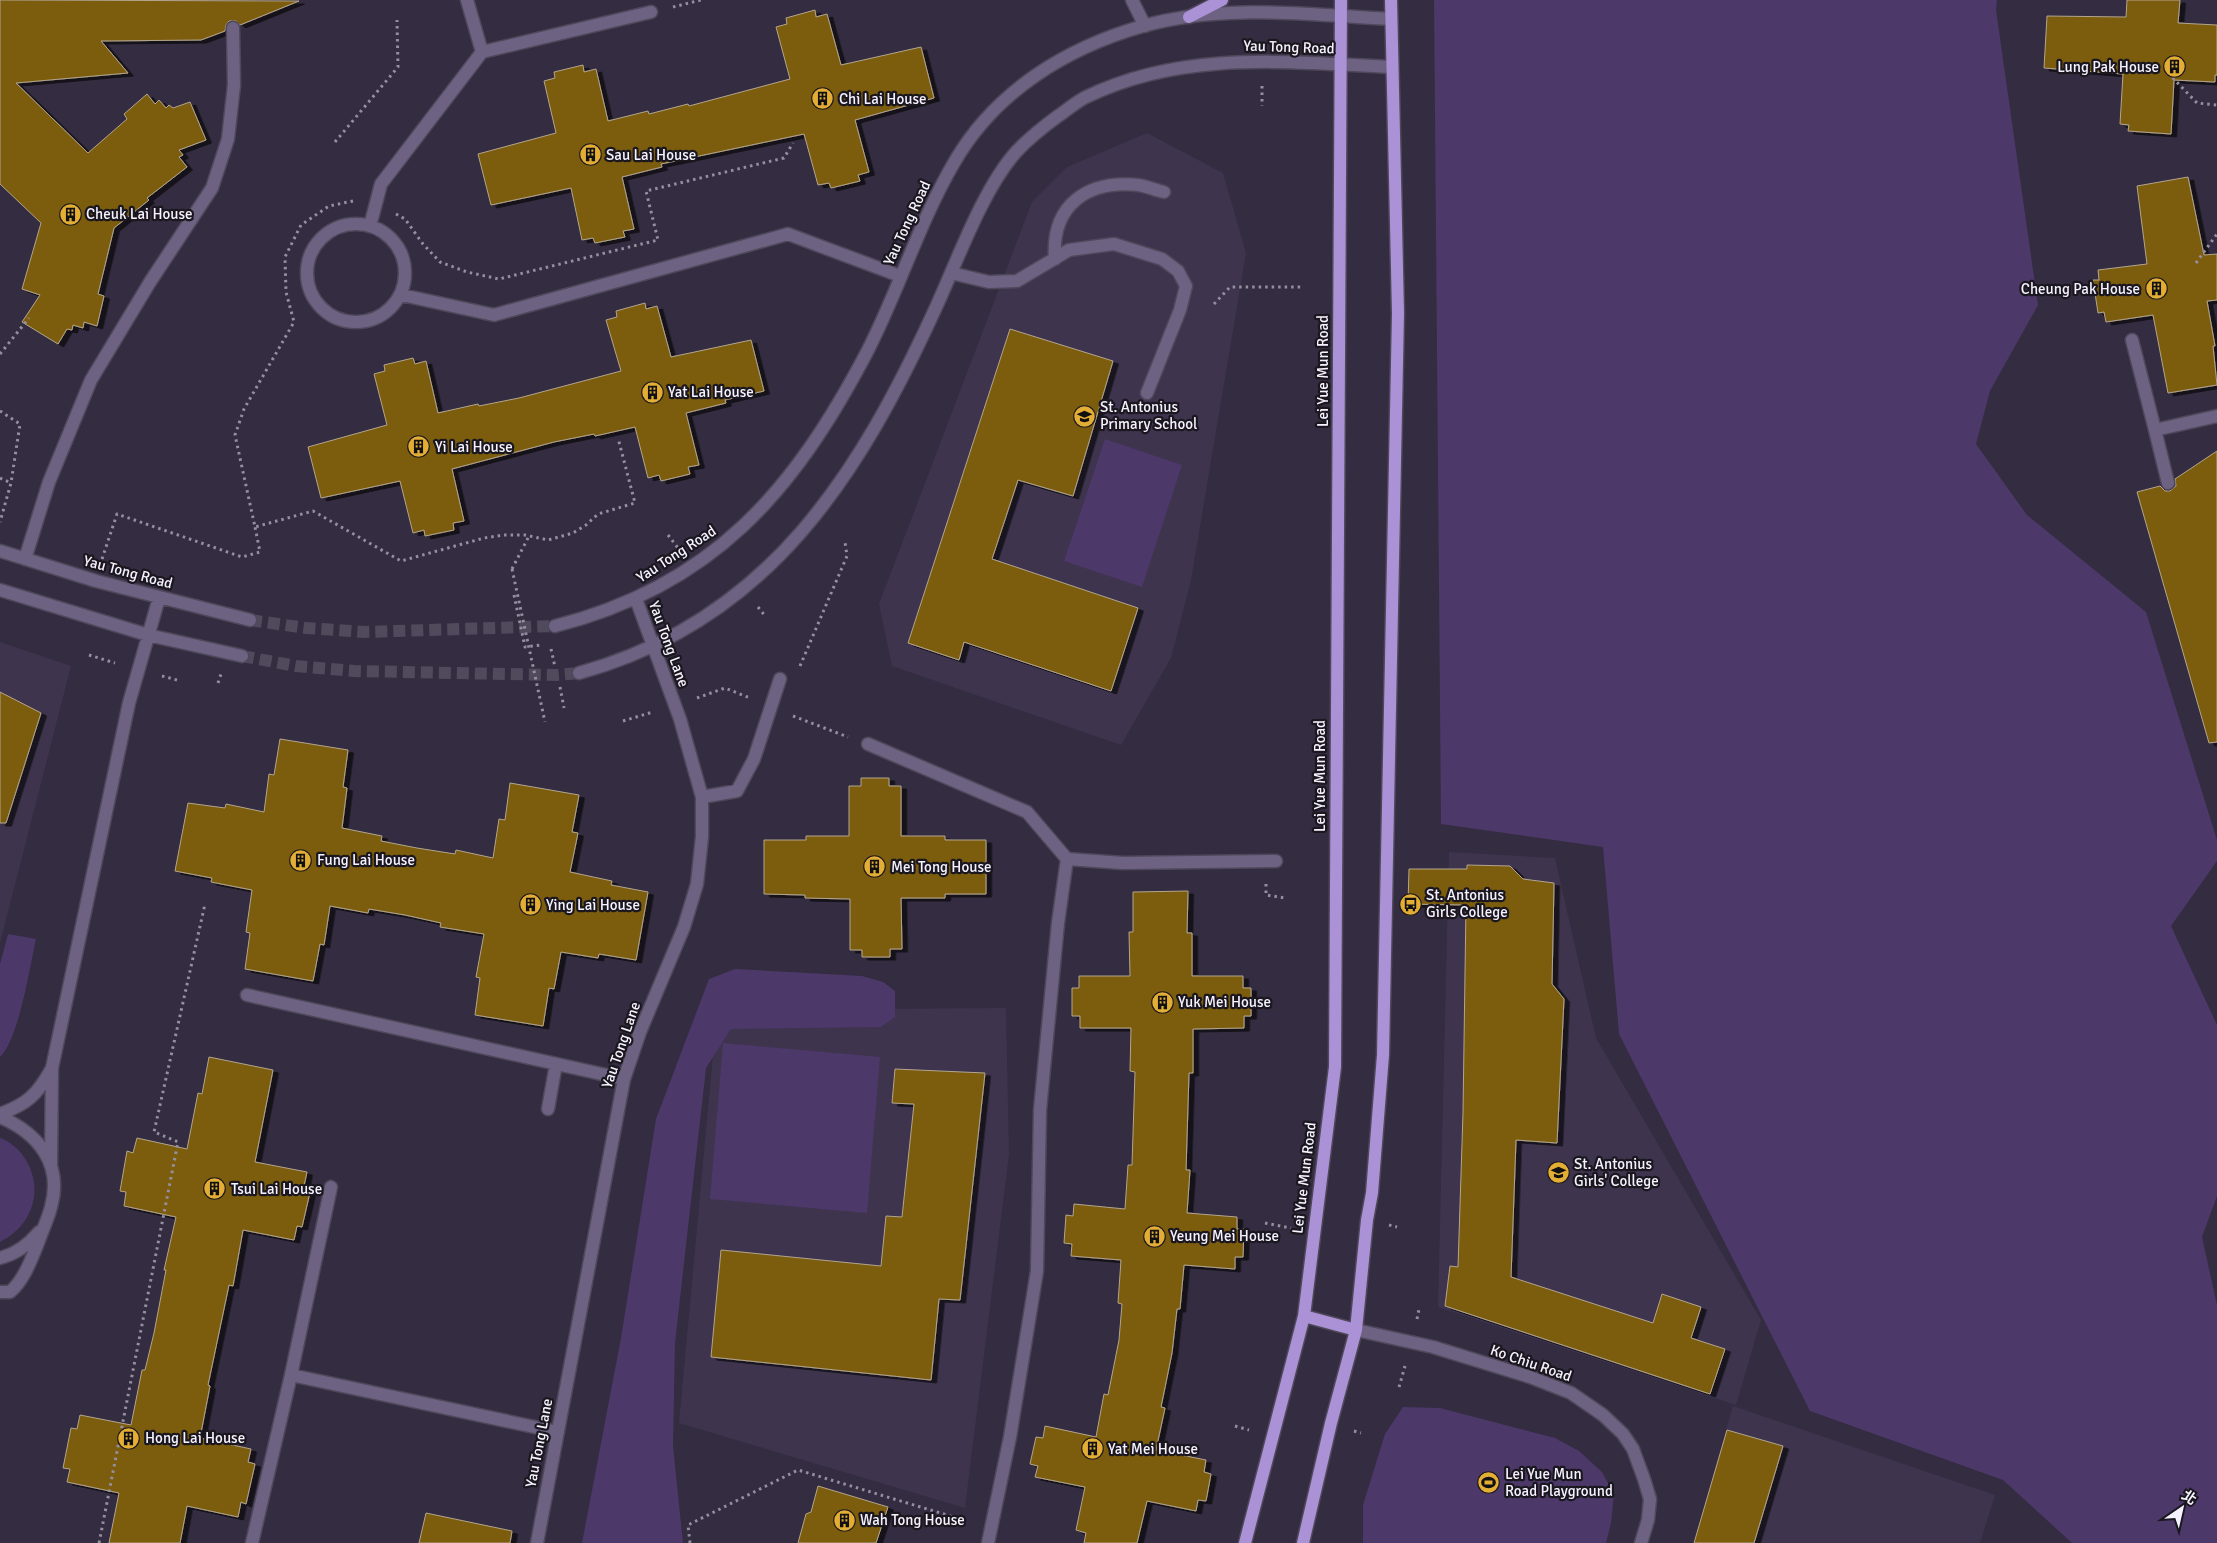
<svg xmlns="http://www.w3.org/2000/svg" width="2217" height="1543" viewBox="0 0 2217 1543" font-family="Signika,'Noto Sans TC',sans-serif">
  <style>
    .built { fill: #3e344e }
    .green { fill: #4c3869 }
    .building { fill: #7c5c10; stroke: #b3a68e; filter: url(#shadow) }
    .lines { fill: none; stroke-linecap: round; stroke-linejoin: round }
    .minor-tunnel { stroke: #514a5d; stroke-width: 12; stroke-dasharray: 12 6; stroke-linecap: butt }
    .minor-casing { stroke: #4f485b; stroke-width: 15 }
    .major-casing { stroke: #4f485b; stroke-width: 15 }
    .path { stroke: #958fa0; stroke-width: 3; stroke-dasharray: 2.5 4; stroke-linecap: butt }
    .minor { stroke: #6e6283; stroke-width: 12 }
    .major { stroke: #ab91d5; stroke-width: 12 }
    .path-bridge { stroke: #958fa0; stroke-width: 3; stroke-dasharray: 2.5 4; stroke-linecap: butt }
    .labels { text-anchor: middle; stroke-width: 4.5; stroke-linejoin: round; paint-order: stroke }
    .street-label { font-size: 15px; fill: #f6f2ff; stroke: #1a171f }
    .poi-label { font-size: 15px; fill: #f6f2ff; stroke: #1a171f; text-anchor: start }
  </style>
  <defs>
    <filter id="shadow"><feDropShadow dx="5.5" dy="3" stdDeviation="0" flood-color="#0009"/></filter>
  </defs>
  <rect width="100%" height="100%" fill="#342c40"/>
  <path class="built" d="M1147,133l76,40 23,80 -55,327 -20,78 -50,87 -229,-79 -13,-62 153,-402 35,-35z
    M0,642l71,24 -71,277z
    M1449,852l106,6 41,180 165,282 -25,85 -298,-98z
    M1006,1008l3,146 -44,354 -286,-85 36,-390v-23z
    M1733,1406l262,89 -15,48h-286z"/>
  <path class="green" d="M1434,0h563l-1,10 42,295 -48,86 -14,53 51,71 119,97 71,228v21l-46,65 46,99v171l-15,41 15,68v238h-145l-69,-63 -193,-69 -191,-377 -16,-187 -162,-23z
    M1105,439l77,26 -40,122 -78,-26z
    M8,934l28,5c-6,27 -17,100 -36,118v-93z
    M735,969l127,7 21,6 12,9v26l-14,10 -150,2 -25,39 -31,275 -2,103 10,97h-101l39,-205 35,-219 53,-140z
    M723,1043l157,14 -13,156 -157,-14z
    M0,1138c9,3 19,11 24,19 21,31 9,69 -24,85z
    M1403,1407l37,1 115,30 24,13 23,21 12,22 -3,29 -5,20h-243v-38l22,-71z"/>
  <path class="building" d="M0,0l299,1 -59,24 -4,-4h-7l-3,4 -1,6 -24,9 -100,1 27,32 -112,10 72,70 39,-34 -3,-5 23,-20 8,10 4,-4 7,8 3,-3 4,3 17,-6 16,38 -27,10 4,5 -4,2 8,10 -40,31 2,2 -35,28 -16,66 6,2 -7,30 -13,-4 -1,6 -10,-3 -1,5 -5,-1 -9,15 -36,-22 18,-27 -18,-6 19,-66 -41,-39z
    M2127,0h53l-2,23 39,2v50h-2v7l-41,-2 -3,54 -43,-3 1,-6 -9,-1 3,-50 -79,-6 3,-52 79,1z
    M815,10l1,7 11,-3 14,51 80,-18 13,51 -79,22 14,52 -11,3 2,6 -29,7 -2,-5 -11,2 -14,-51 -143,30 1,3 -40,10 12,52 -11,2 2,6 -30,6 -2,-5 -11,2 -11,-52 -80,17 -13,-51 78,-21 -12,-52 11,-3 -1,-6 29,-7 1,7 12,-3 12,52 40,-10 1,3 39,-10 1,2 101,-27 -14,-52 11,-3 -1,-6z
    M2188,177l16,78 13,-1v46l-10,1 8,45h-2l4,39 -49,8 -15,-78 -47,7 -2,-10 -6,1 -5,-33h6l-1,-10 49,-6 -10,-78z
    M645,303l1,6 11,-3 14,51 80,-17 13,51 -39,9 1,3 -40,10 13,52 -11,2 2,7 -29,7 -2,-6 -11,3 -13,-51 -40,9 -1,-2 -40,8 -102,27 12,52 -11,2 1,7 -29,6 -1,-6 -11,3 -13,-52 -79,17 -13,-51 79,-22 -13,-51 11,-3 -1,-6 29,-7 2,6 11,-3 12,52 40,-9 1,2 40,-8 102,-27 -15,-51 11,-3 -1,-6z
    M1010,329l103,32 -40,135 -55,-16 -26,79 146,49 -27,83 -147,-49 -5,18 -51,-17z
    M2217,451v291l-8,1 -72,-251 23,-6 5,5h5l6,-5 -1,-7z
    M0,692l41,21 -35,110h-6z
    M280,739l68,11 -5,37 4,1 -5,40 40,8 -1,5 36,7 38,6 1,-4 37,8 6,-39 6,1 5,-37 69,12 -7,37 6,1 -8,39 42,9 -1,4 37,7 -12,68 -37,-6 -1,4 -37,-6 -7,37 -5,-1 -6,38 -68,-11 5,-37 -4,-1 8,-43 -44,-7 1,-4 -36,-8 -36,-6 -1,4 -38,-7 -6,39 -4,-1 -7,37 -68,-12 5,-36 -4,-1 6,-42 -41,-8 1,-4 -37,-7 13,-68 37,5 1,-4 38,8 5,-38 5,1z
    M861,778h28v8h12v50h44v4h41v54h-41v4h-44l1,51h-12v8h-28v-7h-12v-51l-45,-1v-3l-41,-1v-54h42v-4h43v-50h12z
    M1467,865l43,1 13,13 31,4 -2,101 12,15 -7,144 -41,-3 -5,137 142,46 9,-29 39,13 -10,31 34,11 -15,45 -265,-88 5,-40 8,1 5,-154 3,-208 -58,-1 1,-35h58z
    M1188,891l-1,42h5v43h51v12h8v28h-7v12l-51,1v44h-4l-3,97h4l-3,43 50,4v12h7l-1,28h-8v12l-51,-4 -4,44h-3l-5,44 -11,54 4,1 -9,42 50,10 -2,12 7,2 -5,27 -8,-1 -2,11 -49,-10 -10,42h-53l2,-10 -10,-3 9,-43 -50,-10 3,-11 -8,-2 6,-27 7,1 2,-12 51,11 8,-43 4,1 11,-55 3,-36 -4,-1 3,-43 -50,-4 1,-12 -8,-1 2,-28 7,1 1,-12 51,5 3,-44h4l3,-93 -5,-1 1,-43h-51v-12h-8v-28h7v-12h51l-1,-44h4v-40z
    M209,1057l64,13 -18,92 52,10 -3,14 7,2 -9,39 -5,-1 -3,14 -51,-10 -10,56 -4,-1 -21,100 2,1 -10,52 51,11 -3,13 7,2 -9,40 -5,-2 -3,15 -51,-11 -7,37h-71l10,-50 -52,-11 3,-13 -7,-1 8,-40 6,1 3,-14 51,10 11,-55h3l9,-37 12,-63h-2l12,-53 -52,-11 2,-14 -6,-1 7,-40 6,2 4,-15 50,11 11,-56 4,1z
    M895,1069l90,4 -25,227 -21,-1 -8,81 -220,-23 10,-107 160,16 5,-50 16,1 12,-113 -22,-1z
    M1727,1430l56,16 -29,97h-60z
    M818,1486l70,21 -12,36h-78l8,-29 5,-2z
    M426,1513l86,18 -2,12h-91z"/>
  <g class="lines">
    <path class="minor-tunnel" d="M250,620l56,8 59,4 190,-6
      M242,656l54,10 58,5 203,4 22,-2"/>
    <defs>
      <path id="minor" d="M1132,0l13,26
        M482,52l169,-40
        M307 273a49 49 0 1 1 98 0a49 49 0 1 1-98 0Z
        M370,226l11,-42 101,-132 -15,-52
        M1055,259c-4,-54 32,-79 83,-74 8,1 17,5 26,7
        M951,273l38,9 28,-1 52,-31 45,-6 48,15 16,12 8,15 -6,24 -33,83
        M402,295l92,20 294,-81 112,42
        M2132,340l23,90
        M2168,483l-13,-53 62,-14
        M0,551l96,30 154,39
        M25,559l24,-77 42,-102 59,-98 62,-94 16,-49 6,-54 -1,-57
        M0,590l148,45 94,21
        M555,626c158,-40 239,-135 312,-274 32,-62 52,-130 88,-191 41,-70 111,-113 188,-135 80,-23 167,-11 248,-7
        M579,673c190,-52 281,-199 358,-368 21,-46 46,-116 79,-153 13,-14 27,-25 42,-36 9,-6 18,-14 28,-19 96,-47 202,-35 305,-30
        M868,744l159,68 40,47 56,4 153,-2
        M702,797l35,-6 17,-32 26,-80
        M247,995l377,84
        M548,1109l8,-45
        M0,1114c27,-10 37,-19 51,-44
        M0,1117c38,16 63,47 51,90 -3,12 -9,24 -13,36 -7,17 -14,37 -28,49h-10
        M51,1166l1,-98 77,-365 30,-105
        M331,1187l-40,188 267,57
        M0,1258c16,-4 29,-14 39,-26
        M1356,1330l77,17 97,30 41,16 32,22 20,19 10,15 11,30 6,20 -2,21 -7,23
        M252,1543l39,-168
        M537,1543l87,-464 16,-47 44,-105 13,-43 5,-47v-40l-22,-78 -44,-120
        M988,1543l22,-106 27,-166 3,-161 18,-187 9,-64"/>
      <path id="major" d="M1189,17l33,-17
        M1304,1316l52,14
        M1245,1543l59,-227 31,-249 6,-1067
        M1303,1543l28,-120 25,-93 11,-110 5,-27 11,-138 15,-742 -7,-313"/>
    </defs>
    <use href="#minor" class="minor-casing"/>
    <use href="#major" class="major-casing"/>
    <path class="path" d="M673,7l28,-7
      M2168,73l29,30 20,2
      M1262,86v20
      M335,142l63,-75 -1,-47
      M353,201l-24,5 -28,19 -16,32 1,35 8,30 -50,87 -9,26 20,92 58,-16 88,50 83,-23 20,-3h21l23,5 25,-7 13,-8 12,-11 37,-11 -17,-65
      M396,214l9,5 18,25 17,18 27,10 32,7 159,-39 -12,-49 138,-33 9,-15
      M2196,263l21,-29
      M1214,304l16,-17h73
      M0,354l29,-36
      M0,411l20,13 -9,59 -11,39
      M0,478l11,5
      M668,535l10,13
      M102,559l15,-45 125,43 18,-5 -5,-25
      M512,569l17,-33
      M514,595l11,52 16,-2
      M758,607l8,10
      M551,649l4,18
      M89,655l26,8
      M800,666l47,-110 -2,-14
      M162,676l15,4
      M218,683l3,-9
      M560,687l4,21
      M697,698l28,-10 25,10
      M793,716l55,21
      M623,721l30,-9
      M1266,884v11l19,3
      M1265,1223l26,5
      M1389,1225l8,2
      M1417,1319l2,-10
      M1399,1387l6,-21
      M1235,1426l14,4
      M1354,1431l7,2
      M99,1543l79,-401 -24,-10 51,-228
      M690,1543l-2,-18 110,-55 159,48"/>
    <use href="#minor" class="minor"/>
    <use href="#major" class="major"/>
    <path class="path-bridge" d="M512,569l33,153"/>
  </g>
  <defs>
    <symbol id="building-disc" viewBox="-11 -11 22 22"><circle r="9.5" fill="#e4ae35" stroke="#1a171f"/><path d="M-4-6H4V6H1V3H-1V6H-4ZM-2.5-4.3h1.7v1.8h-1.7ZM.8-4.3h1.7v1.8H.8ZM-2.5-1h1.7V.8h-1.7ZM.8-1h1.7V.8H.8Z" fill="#111"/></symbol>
    <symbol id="school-disc" viewBox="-11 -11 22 22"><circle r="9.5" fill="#e4ae35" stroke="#1a171f"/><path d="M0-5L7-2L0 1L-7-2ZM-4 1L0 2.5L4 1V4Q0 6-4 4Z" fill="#111"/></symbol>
    <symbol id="bus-disc" viewBox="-11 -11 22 22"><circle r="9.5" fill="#e4ae35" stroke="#1a171f"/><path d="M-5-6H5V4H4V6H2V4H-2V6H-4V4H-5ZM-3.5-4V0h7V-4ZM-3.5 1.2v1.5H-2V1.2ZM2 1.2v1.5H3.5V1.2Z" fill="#111"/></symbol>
    <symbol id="stadium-disc" viewBox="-11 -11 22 22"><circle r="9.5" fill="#e4ae35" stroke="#1a171f"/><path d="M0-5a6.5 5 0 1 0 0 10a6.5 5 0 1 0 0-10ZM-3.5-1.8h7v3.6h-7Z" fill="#111"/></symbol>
  </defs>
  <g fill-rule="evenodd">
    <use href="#building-disc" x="2162" y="54" width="25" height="25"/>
    <use href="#building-disc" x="810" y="86" width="25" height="25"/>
    <use href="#building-disc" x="578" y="142" width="25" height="25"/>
    <use href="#building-disc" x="58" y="202" width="25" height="25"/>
    <use href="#building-disc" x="2144" y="276" width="25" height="25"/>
    <use href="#building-disc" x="640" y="380" width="25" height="25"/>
    <use href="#school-disc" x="1072" y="404" width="25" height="25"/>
    <use href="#building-disc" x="406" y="434" width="25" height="25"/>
    <use href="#building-disc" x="288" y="848" width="25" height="25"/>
    <use href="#building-disc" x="862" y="854" width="25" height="25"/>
    <use href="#bus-disc" x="1398" y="892" width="25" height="25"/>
    <use href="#building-disc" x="518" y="892" width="25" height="25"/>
    <use href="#building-disc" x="1150" y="990" width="25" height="25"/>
    <use href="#school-disc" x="1546" y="1160" width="25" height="25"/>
    <use href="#building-disc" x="202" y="1176" width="25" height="25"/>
    <use href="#building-disc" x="1142" y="1224" width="25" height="25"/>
    <use href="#building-disc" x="116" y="1426" width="25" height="25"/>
    <use href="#building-disc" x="1080" y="1436" width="25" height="25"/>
    <use href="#stadium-disc" x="1476" y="1470" width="25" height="25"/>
    <use href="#building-disc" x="832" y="1508" width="25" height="25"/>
  </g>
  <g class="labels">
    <g class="street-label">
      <text transform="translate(1289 47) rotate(2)" y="5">Yau Tong Road</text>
      <text transform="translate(907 223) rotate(-65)" y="5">Yau Tong Road</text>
      <text transform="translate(1323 371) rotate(-90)" y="5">Lei Yue Mun Road</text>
      <text transform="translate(676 554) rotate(-33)" y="5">Yau Tong Road</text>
      <text transform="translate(128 572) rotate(15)" y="5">Yau Tong Road</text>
      <text transform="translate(669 644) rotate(70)" y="5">Yau Tong Lane</text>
      <text transform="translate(1320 776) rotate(-90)" y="5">Lei Yue Mun Road</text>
      <text transform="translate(621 1045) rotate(-71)" y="5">Yau Tong Lane</text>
      <text transform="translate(1304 1178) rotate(-83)" y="5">Lei Yue Mun Road</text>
      <text transform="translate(1531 1363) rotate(19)" y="5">Ko Chiu Road</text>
      <text transform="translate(539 1443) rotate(-79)" y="5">Yau Tong Lane</text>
    </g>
    <g class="poi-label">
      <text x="2159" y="72" text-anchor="end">Lung Pak House</text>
      <text x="839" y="104">Chi Lai House</text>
      <text x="606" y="160">Sau Lai House</text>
      <text x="86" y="219">Cheuk Lai House</text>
      <text x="2140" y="294" text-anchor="end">Cheung Pak House</text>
      <text x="668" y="397">Yat Lai House</text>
      <text x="1100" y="412">St. Antonius<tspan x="1100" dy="17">Primary School</tspan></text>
      <text x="435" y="452">Yi Lai House</text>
      <text x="317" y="865">Fung Lai House</text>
      <text x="891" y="872">Mei Tong House</text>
      <text x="1426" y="900">St. Antonius<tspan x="1426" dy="17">Girls College</tspan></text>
      <text x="546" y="910">Ying Lai House</text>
      <text x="1178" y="1007">Yuk Mei House</text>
      <text x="1574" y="1169">St. Antonius<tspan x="1574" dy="17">Girls' College</tspan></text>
      <text x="231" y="1194">Tsui Lai House</text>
      <text x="1170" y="1241">Yeung Mei House</text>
      <text x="145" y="1443">Hong Lai House</text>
      <text x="1108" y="1454">Yat Mei House</text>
      <text x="1505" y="1479">Lei Yue Mun<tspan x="1505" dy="17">Road Playground</tspan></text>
      <text x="860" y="1525">Wah Tong House</text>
    </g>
  </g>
  <g transform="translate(2182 1508) rotate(34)" stroke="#1a171f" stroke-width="4" paint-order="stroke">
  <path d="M0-4L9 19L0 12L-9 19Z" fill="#f6f2ff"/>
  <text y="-8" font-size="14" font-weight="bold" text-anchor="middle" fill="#f6f2ff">北</text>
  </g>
</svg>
